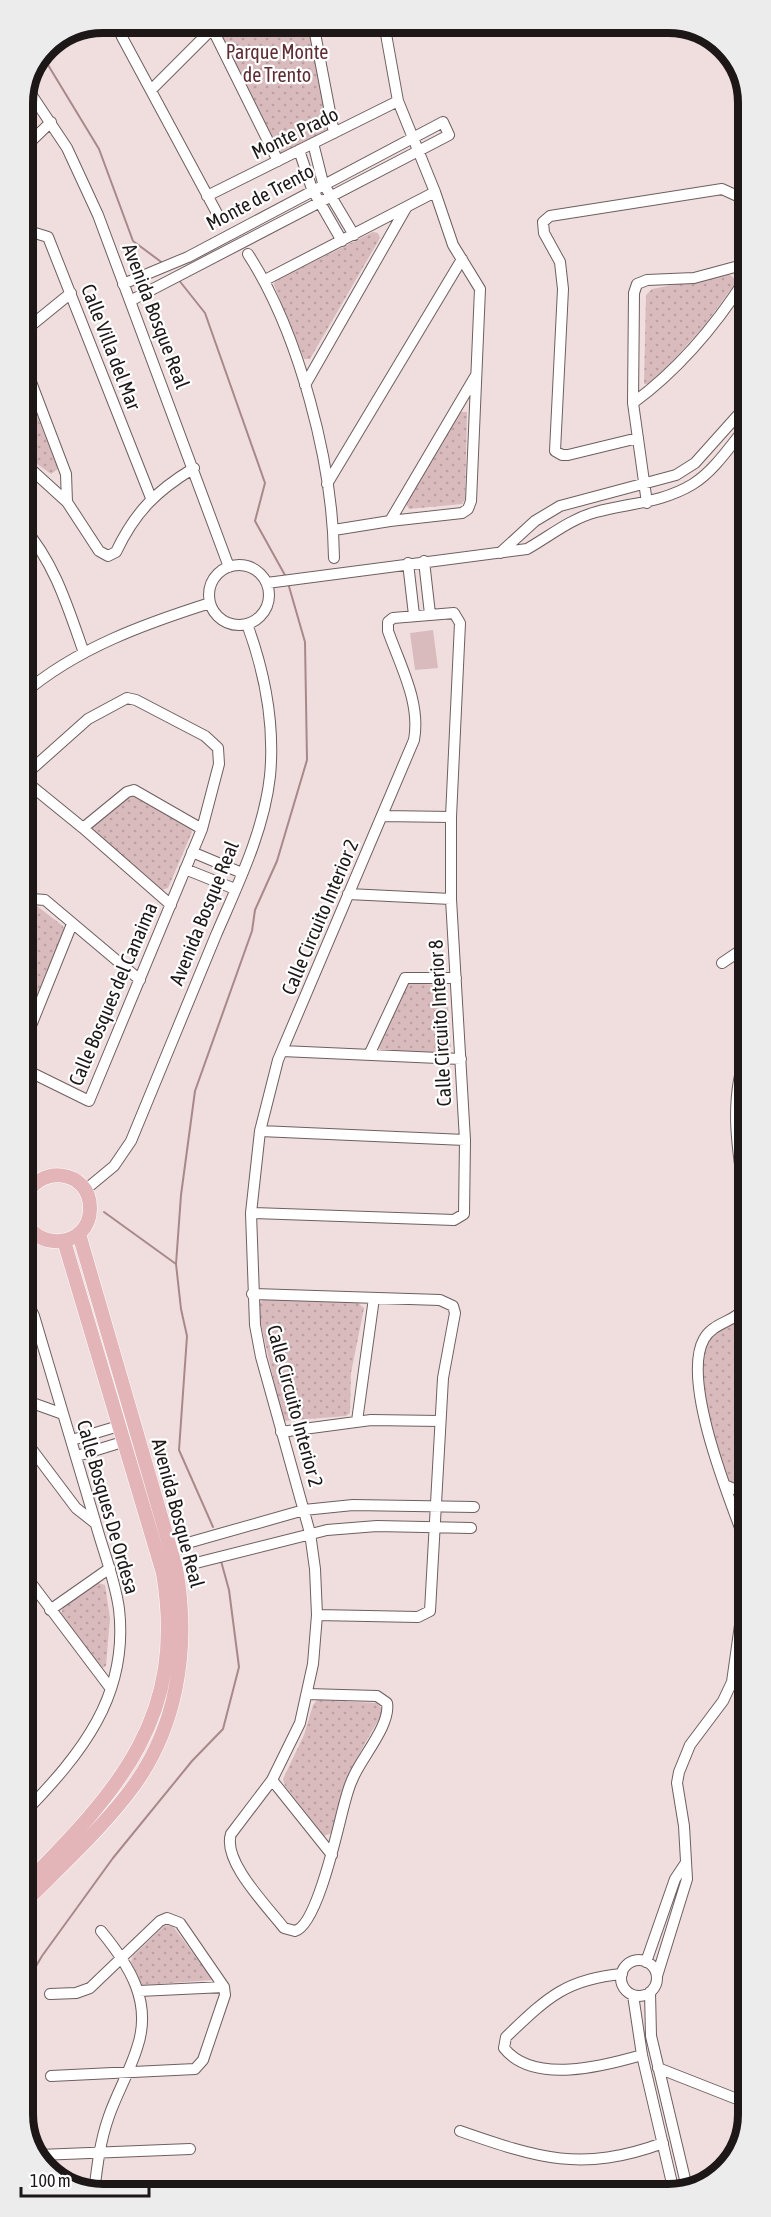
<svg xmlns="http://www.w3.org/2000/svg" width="771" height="2217" viewBox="0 0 771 2217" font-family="'Asap Condensed',sans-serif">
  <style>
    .green { fill: #d9bbbd }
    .park { fill: url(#park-dots) }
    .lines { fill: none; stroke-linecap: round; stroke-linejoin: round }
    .stream { stroke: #a9888a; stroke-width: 2 }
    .minor-casing { stroke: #6e5f60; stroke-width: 12 }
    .major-casing { stroke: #fff; stroke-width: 15 }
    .minor { stroke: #fff; stroke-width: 10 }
    .major { stroke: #e3b5b9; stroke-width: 14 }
    .labels { text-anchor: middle; stroke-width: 4.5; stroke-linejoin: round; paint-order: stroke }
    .park-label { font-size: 20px; fill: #5d2d33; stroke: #fff }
    .street-label { font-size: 20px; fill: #1d1718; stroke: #fff }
    .rim { fill: none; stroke: #1d1718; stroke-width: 8 }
  </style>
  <defs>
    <pattern id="park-dots" width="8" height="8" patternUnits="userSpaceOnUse" patternTransform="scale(1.5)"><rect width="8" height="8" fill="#d9bbbd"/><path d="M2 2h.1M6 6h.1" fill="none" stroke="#baa0a2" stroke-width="1.8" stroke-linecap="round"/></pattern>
  </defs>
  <rect width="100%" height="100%" fill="#f0dedf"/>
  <path class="green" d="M433,630l5,38 -23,2 -5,-37z"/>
  <path class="park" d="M226,23h83l21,109 -51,24 -61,-125z
    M373,232l5,1 2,5 -70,121h-6l-30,-74 1,-4z
    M729,274l8,7 -33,45 -52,58h-8l2,-89 6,-6z
    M23,381l35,88 -7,5 -28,-20z
    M459,412h8l-2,87 -3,5 -53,5 -3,-5z
    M131,795l59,33 2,4 -24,56 -6,2 -72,-59v-6z
    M33,903l30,23 1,4 -40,96v-113z
    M409,983l33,2 5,5 4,60 -4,4 -67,-4 -2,-4 26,-60z
    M263,1299l94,3 7,6 -13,65 -1,40 -4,3 -63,5 -26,-114z
    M747,1311l1,170 -4,3h-13c-17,-16 -30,-95 -31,-120 0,-8 5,-18 7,-27z
    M95,1582l10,3 5,33 -4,48 -5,3 -41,-53 3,-8z
    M317,1700l60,3 7,8c-28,46 -40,69 -52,122l-8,3 -39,-50 -2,-7 21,-44 9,-30z
    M172,1925l41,55 -71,5 -11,-23 2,-6 31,-30z"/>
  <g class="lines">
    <path class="stream" d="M42,55l57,94 34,92 31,23
      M178,279l27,34 60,170 -10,38 31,56
      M24,1164l8,5
      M104,1212l72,52
      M213,1527l-34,-77 8,-114 -6,-27 -5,-45 5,-69 14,-104 57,-160 3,-21 22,-49 30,-101 -2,-118 -17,-59
      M25,1985l17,-29 71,-98 79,-97 31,-32 16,-62 -10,-77 -8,-29"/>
    <defs>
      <path id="minor" d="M123,23l-3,9 2,5 97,180
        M313,23l21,110
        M212,28l66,133
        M27,88l40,60 31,67 131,352
        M151,90l67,-67
        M313,143l10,40 31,52
        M23,149l28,-27
        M299,150l13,39 30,52
        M207,196l191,-95
        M23,241l12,-8 13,4 103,261
        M248,254c51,79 85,209 86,304
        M265,280l170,-88
        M123,284l65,-27 255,-135 6,13 -319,166
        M23,332l48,-39
        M23,361l43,113 1,28
        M305,385l101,-177
        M633,403c45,-33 83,-78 113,-125
        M638,438l-70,17h-6l-7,-4 8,-162 -3,-27 -16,-29 -1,-11 7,-6 172,-27 24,11
        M23,462l44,40 32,49 9,5 8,-4c19,-40 40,-61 78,-84
        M327,484l135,-225
        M647,503l-14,-100 1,-110 3,-9 10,-4 47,-2 52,-14
        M390,521l86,-146
        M23,527c32,36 45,81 61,126
        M334,530l56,-9 72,-8 6,-4 3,-8 9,-212 -27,-44 -18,-53 -37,-91 -14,-78
        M500,553l35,-32 25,-15 116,-31 19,-12 51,-57
        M424,561l6,53
        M408,563l6,52
        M209 595a30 30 0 1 1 60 0a30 30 0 1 1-60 0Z
        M267,583l260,-34c23,-13 43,-30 69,-37 33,-9 66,-9 97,-28 21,-13 37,-38 53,-57
        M23,694c54,-46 121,-70 187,-91
        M24,776l64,-57 39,-21 9,2 69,36 13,12 1,16 -17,65 -113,272 -65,-32
        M24,780l59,48 88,77
        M383,816l68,1
        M83,828l44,-36 7,-2 68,39
        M192,852l50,21
        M185,869l50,20
        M348,894l103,5
        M24,909l8,-10 13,1 95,80
        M722,963l25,-17
        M24,1043l48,-119
        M282,1051l179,8
        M747,1052c-20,50 -8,107 0,159
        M369,1055l36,-77h51
        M738,1115l9,18
        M260,1131l205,9
        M85,1190l29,-24 17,-25c28,-69 57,-137 85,-206 22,-51 48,-104 54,-159 5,-53 -5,-103 -23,-152
        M251,1213l203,7 10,-6 1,-74 -14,-241v-82l9,-194 -6,-10 -61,5 -5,4v9c12,34 33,72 26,109l-136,320 -18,71 -9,82 4,112 6,32 49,176 5,36 2,46 -4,49 -13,59 -28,57 -41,54c-9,27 36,72 53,94l11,3c22,-6 42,-99 48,-122 3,-11 5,-21 10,-31 8,-20 38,-53 34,-75l-10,-7 -70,-2
        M252,1294l188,6 13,6 2,7 -12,65 -13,233 -12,6 -101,-2
        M24,1296l10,20c20,69 41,137 61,205 8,30 20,58 24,88 10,87 -38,145 -94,203
        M747,1306c-11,16 -34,16 -43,33 -24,42 28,166 44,210
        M24,1400l39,14
        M357,1421l17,-123
        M281,1432l90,-12 69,1
        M24,1439l52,69 19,15
        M72,1440l60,-18
        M77,1456l52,-16
        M725,1485l9,4h14
        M170,1548l134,-38 49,-5 121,2
        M176,1568l151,-38 50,-4 94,2
        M25,1575l86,114
        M50,1610l60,-42
        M272,1780l60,75
        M621 1978a18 18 0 1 1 36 0a18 18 0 1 1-36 0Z
        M646,1962l29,-83 10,-15
        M622,1974c-57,5 -76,25 -116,63l-2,11c29,37 100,18 138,7
        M657,1976l30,-97 -3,-53 -7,-43 2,-11 11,-27 33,-44 9,-19 16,-114
        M139,1991l85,-4
        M650,1992l1,44 37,156
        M748,1992v8
        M50,1994l26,-1 14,-5 70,-67 7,-3 13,5 44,64 1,8 -22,65 -8,9 -144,7
        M633,1995l9,60 32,137
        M658,2068l84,33 4,7 -15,55
        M460,2131c78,27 121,42 203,12
        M39,2155l151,-6
        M94,2193c3,-26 6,-52 15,-77 8,-23 21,-45 28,-68 16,-46 -8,-83 -36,-117"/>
      <path id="major" d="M24,1200c13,-37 67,-31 66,9 0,39 -57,44 -66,7
        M25,1885c95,-96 162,-169 138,-312l-99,-332
        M25,1902c34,-34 71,-68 101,-106 52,-65 64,-148 50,-228l-97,-334"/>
    </defs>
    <use href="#minor" class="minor-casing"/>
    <use href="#major" class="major-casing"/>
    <use href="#minor" class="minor"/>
    <use href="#major" class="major"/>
  </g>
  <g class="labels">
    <g class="park-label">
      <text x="277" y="59">Parque Monte<tspan x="277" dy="23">de Trento</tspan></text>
    </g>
    <g class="street-label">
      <text transform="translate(295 133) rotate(-26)" y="7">Monte Prado</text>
      <text transform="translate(260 197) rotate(-28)" y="7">Monte de Trento</text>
      <text transform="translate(156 316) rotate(69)" y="7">Avenida Bosque Real</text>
      <text transform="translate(111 347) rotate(69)" y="7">Calle Villa del Mar</text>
      <text transform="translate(204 913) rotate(-68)" y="7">Avenida Bosque Real</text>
      <text transform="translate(320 917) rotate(-67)" y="7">Calle Circuito Interior 2</text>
      <text transform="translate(113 994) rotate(-67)" y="7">Calle Bosques del Canaima</text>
      <text transform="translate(440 1023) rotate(-93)" y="7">Calle Circuito Interior 8</text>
      <text transform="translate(295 1406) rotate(75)" y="7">Calle Circuito Interior 2</text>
      <text transform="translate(108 1507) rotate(74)" y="7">Calle Bosques De Ordesa</text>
      <text transform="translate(178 1513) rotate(75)" y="7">Avenida Bosque Real</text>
    </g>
  </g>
  <path d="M0 0H771V2217H0ZM103 33H668A70 70 0 0 1 738 103V2114A70 70 0 0 1 668 2184H103A70 70 0 0 1 33 2114V103A70 70 0 0 1 103 33Z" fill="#edeced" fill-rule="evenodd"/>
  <path class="rim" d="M103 33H668A70 70 0 0 1 738 103V2114A70 70 0 0 1 668 2184H103A70 70 0 0 1 33 2114V103A70 70 0 0 1 103 33Z"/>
  <path d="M21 2187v9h128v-9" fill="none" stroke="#1d1718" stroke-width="3"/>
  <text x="30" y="2187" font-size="18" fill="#1d1718" stroke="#ffffff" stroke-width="4.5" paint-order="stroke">100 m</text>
</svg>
